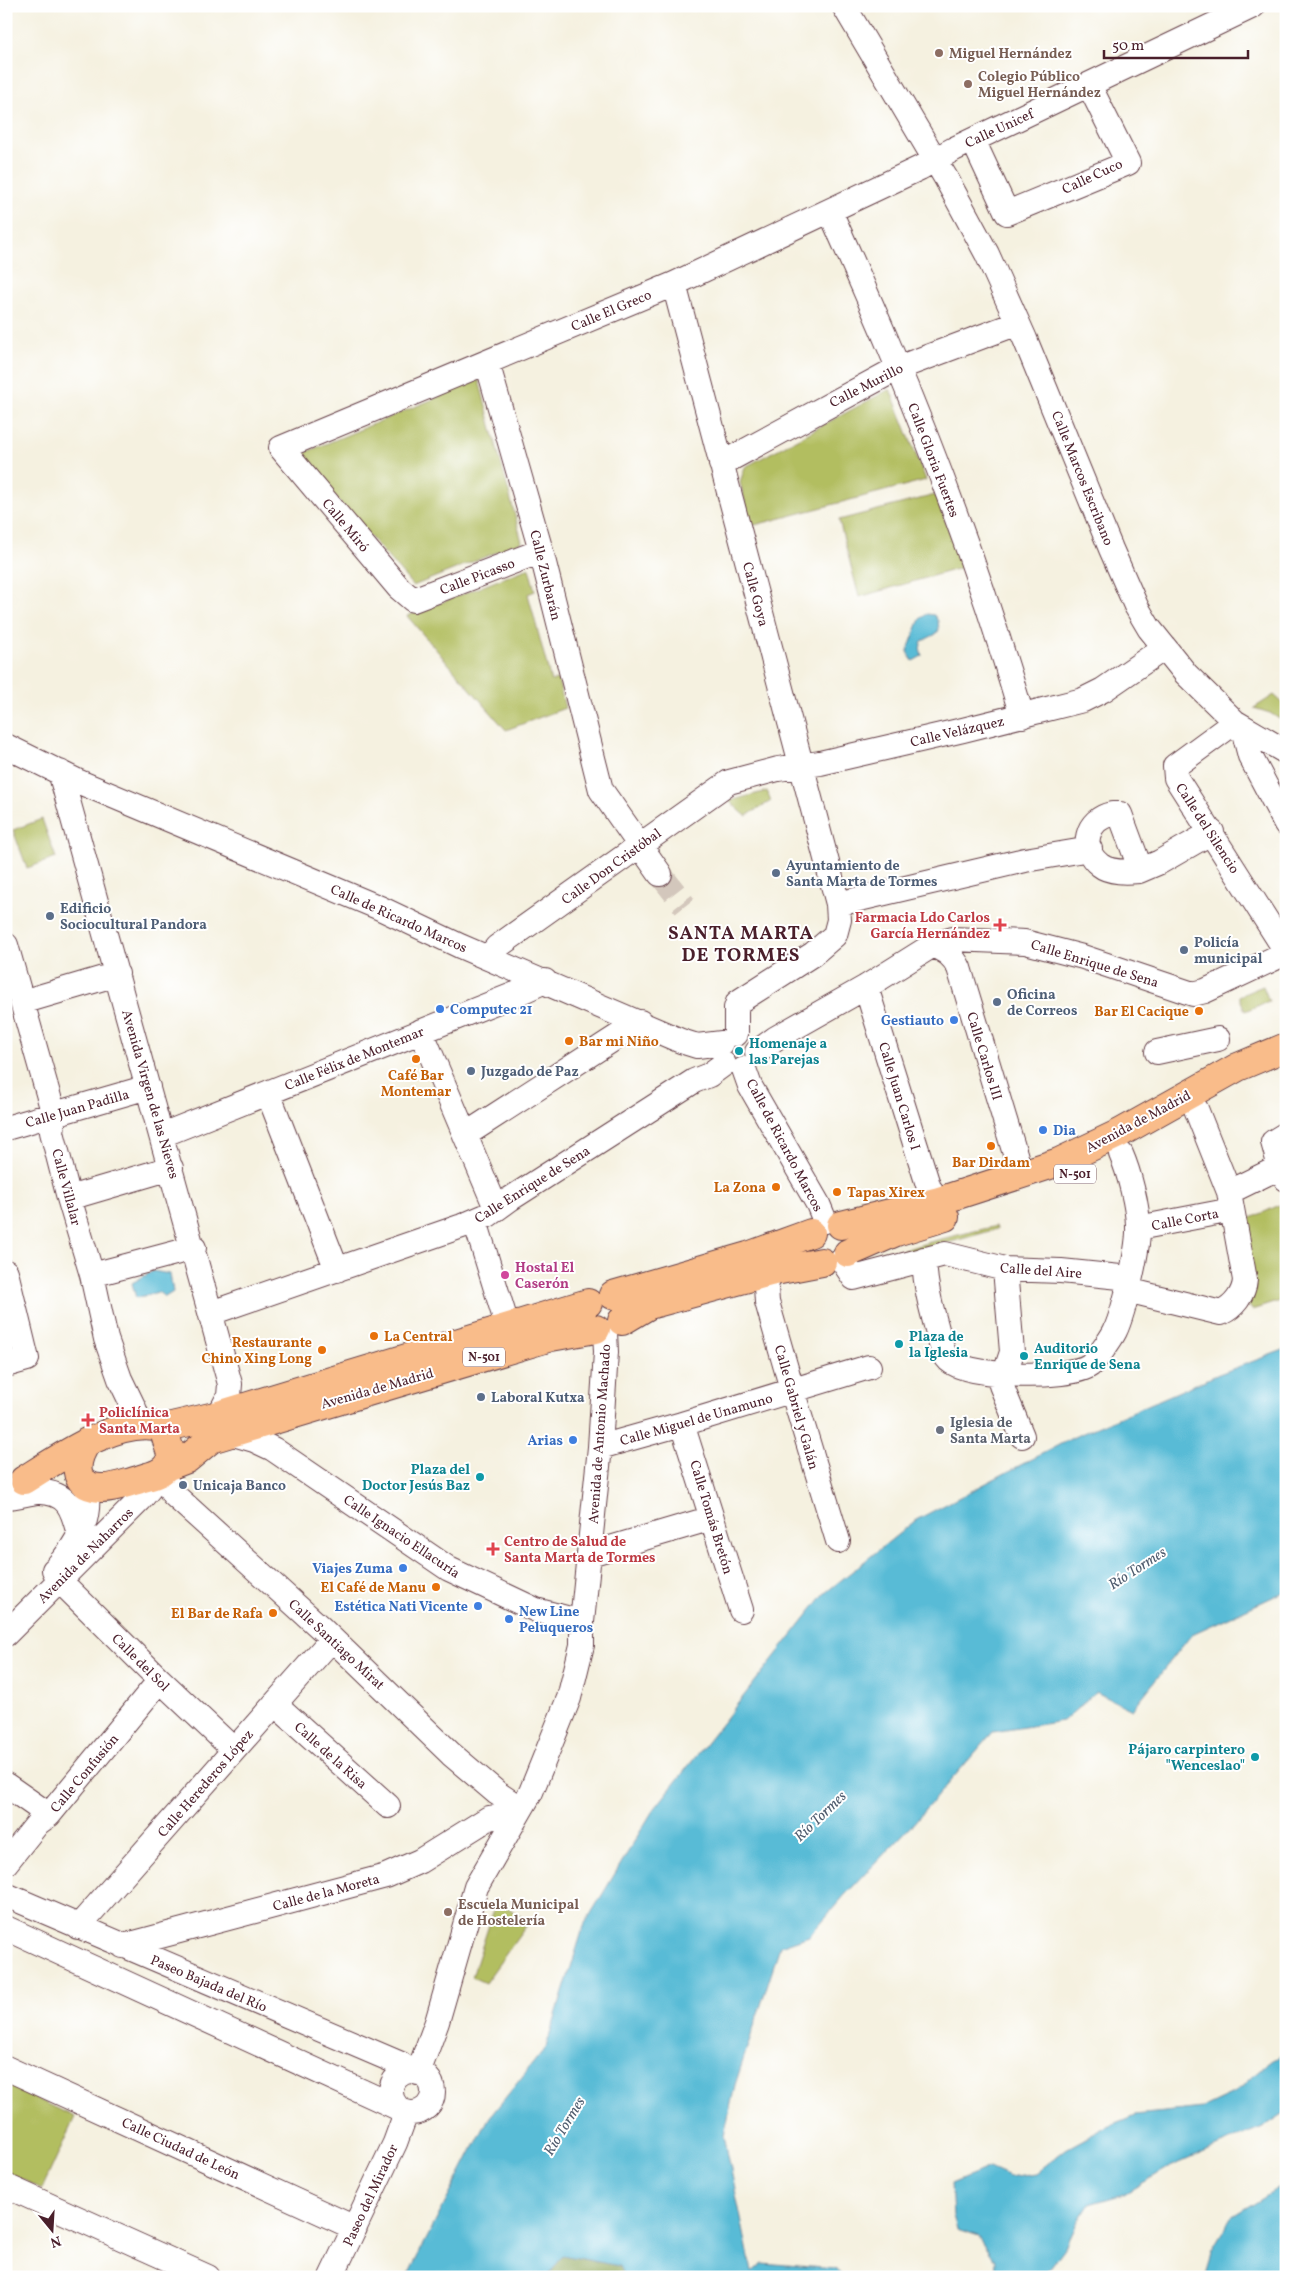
<svg xmlns="http://www.w3.org/2000/svg" width="1292" height="2283" viewBox="0 0 1292 2283" font-family="Vollkorn,serif">
  <style>
    .green { fill: #b2be60; stroke: #7e6e46 }
    .forest { fill: #8da556; stroke: #6c6240 }
    .water { fill: #58bbd6; stroke: #516d80 }
    .lines { fill: none; stroke-linecap: round; stroke-linejoin: round }
    .minor-tunnel { stroke: #d3c7bc; stroke-width: 24; stroke-dasharray: 24 12; stroke-linecap: butt }
    .minor-casing { stroke: #643e46; stroke-width: 26 }
    .highway-casing { stroke: #643e46; stroke-width: 30 }
    .minor { stroke: #fff; stroke-width: 24 }
    .highway { stroke: #f9bc8a; stroke-width: 28 }
    .education-dot { fill: #8d6e63; stroke: #fff; stroke-width: 2 }
    .service-dot { fill: #5c6f8a; stroke: #fff; stroke-width: 2 }
    .health-dot { fill: #e0444e; stroke: #fff; stroke-width: 2 }
    .shop-dot { fill: #3f7fe0; stroke: #fff; stroke-width: 2 }
    .food-dot { fill: #e8710a; stroke: #fff; stroke-width: 2 }
    .culture-dot { fill: #0f9aa8; stroke: #fff; stroke-width: 2 }
    .hotel-dot { fill: #d1479c; stroke: #fff; stroke-width: 2 }
    .worship-dot { fill: #6b7280; stroke: #fff; stroke-width: 2 }
    .labels { text-anchor: middle; stroke-width: 4; stroke-linejoin: round; paint-order: stroke }
    .shield { fill: #fff; stroke: #80626b; stroke-width: 1 }
    .shield-label { font-size: 12px; font-weight: bold; fill: #4a1f2b }
    .education-label { font-size: 14px; font-weight: bold; fill: #785e54; stroke: #fff; text-anchor: start }
    .street-label { font-size: 14px; fill: #4a1f2b; stroke: #fff }
    .service-label { font-size: 14px; font-weight: bold; fill: #4e5e75; stroke: #fff; text-anchor: start }
    .health-label { font-size: 14px; font-weight: bold; fill: #be3a42; stroke: #fff; text-anchor: start }
    .shop-label { font-size: 14px; font-weight: bold; fill: #366cbe; stroke: #fff; text-anchor: end }
    .food-label { font-size: 14px; font-weight: bold; fill: #c56008; stroke: #fff; text-anchor: end }
    .culture-label { font-size: 14px; font-weight: bold; fill: #0d838f; stroke: #fff; text-anchor: start }
    .hotel-label { font-size: 14px; font-weight: bold; fill: #b23c85; stroke: #fff; text-anchor: start }
    .worship-label { font-size: 14px; font-weight: bold; fill: #5b616d; stroke: #fff; text-anchor: start }
    .water-label { font-size: 15px; font-style: italic; fill: #505d6f; stroke: #fff }
    .district-label { font-size: 19px; font-weight: bold; letter-spacing: 1px; fill: #4a1f2b; stroke: #fff }
  </style>
  <rect width="100%" height="100%" fill="#fff"/>
  <filter id="ink" filterUnits="userSpaceOnUse"><feTurbulence type="fractalNoise" baseFrequency=".02" numOctaves="2"/><feDisplacementMap in="SourceGraphic" scale="10" xChannelSelector="R" yChannelSelector="G"/><feConvolveMatrix kernelMatrix="1 2 1 2 8 2 1 2 1" color-interpolation-filters="sRGB"/></filter>
  <filter id="wash" filterUnits="userSpaceOnUse"><feTurbulence type="fractalNoise" baseFrequency=".0096" numOctaves="4" result="noise"/><feDisplacementMap in="SourceGraphic" scale="20" xChannelSelector="R" yChannelSelector="G"/><feGaussianBlur stdDeviation="1.12" result="paint"/><feColorMatrix in="noise" values="0 0 0 0 0 0 0 0 0 0 0 0 0 0 0 0 0 1.4 0 .05"/><feComposite in="paint" operator="in"/></filter>
  <g filter="url(#wash)">
    <rect width="100%" height="100%" fill="#f5f1e0"/>
    <path class="green" d="M479,380l43,162 -109,44 -114,-131z
      M890,389l36,91 -175,46 -11,-44 5,-15z
      M935,495l29,72 -105,30 -20,-77z
      M529,568l6,23 -7,3 23,87 7,-2 7,29 -59,22 -99,-114z
      M1274,695l12,11v17l-16,-10 -16,-5z
      M767,791l4,10 -25,15 -17,-15z
      M42,819l14,39 -29,10 -14,-38z
      M1263,986l6,15 -24,10 -6,-15z
      M1286,1202v97l-34,11 -7,-10v-79z
      M996,1226l1,3 -96,27 -37,13c39,-24 88,-32 132,-43z
      M497,1900l32,22 -44,61 -13,-6z
      M6,2084l69,33 -33,72 -36,-17z"/>
    <path class="forest" d="M562,2255l58,11 5,11h-77z"/>
    <path class="water" d="M927,614l7,1 4,6 1,9 -3,4 -14,7 -2,7 2,8 -9,5 -6,-9 13,-33z
      M153,1271l17,3 3,18 -8,5 -7,-5 -22,6 -4,-15z
      M1286,1349v242l-94,43 -60,76 -36,-18 -33,29 -70,11 -82,94 -67,70 -35,40 -29,10 -45,139 -11,51 28,136 11,-9 72,6 9,8h-219l-6,-11 -57,-11 -14,22h-141l82,-159 57,-71 38,-122 68,-113 173,-219 91,-73 158,-83 145,-63z
      M1286,2053v60l-15,10 -103,45 -44,26 -35,10 -11,17 -11,24 -24,32h-49l1,-17 -16,-24 -22,-7 -4,-13 -2,-32 38,-16 20,9 27,-4 30,-24 42,-23 27,-11 68,-7 30,-14 35,-31z
      M1286,2183v94h-81l6,-26 20,-34z"/>
  </g>
  <g filter="url(#ink)">
    <g class="lines">
      <path class="minor-tunnel" d="M660,874l25,32"/>
      <defs>
        <path id="minor" d="M844,6l103,174 40,74 38,85 86,210 25,57 13,22 37,46 49,48 51,30
          M973,140l34,73 121,-50 -39,-78
          M830,211c20,45 40,90 59,135 51,120 96,244 133,370
          M674,284l164,620 1,16 -4,15 -22,19 -75,48 -2,6v26
          M487,362l54,189 60,239 59,84
          M721,464l177,-96 120,-45
          M541,551l-128,49 -14,-12 -118,-140 393,-164 246,-116 34,-19 299,-143
          M1235,722l-60,44 1,12 110,173
          M1243,729l7,27 36,68
          M6,746l71,35 303,127 80,38 221,95 16,5 25,-3
          M60,772l170,612 -1,12 -10,19
          M1112,814h8l16,43 3,14c-12,1 -29,2 -39,-6 -21,-16 -14,-46 12,-51z
          M1139,871l21,-9 52,-30
          M838,904l187,-44 65,-11
          M6,945l48,170 -2,17 17,66 23,77 14,64 14,40 14,29 6,17
          M933,945c12,6 20,10 26,23l57,189v11l-4,11
          M489,957l8,-10 232,-165 49,-13 42,-6 143,-33 120,-30 20,-10 61,-42
          M866,987l63,201 10,13
          M22,1002l95,-28
          M421,1031l75,177
          M757,1052l19,-14 90,-51 67,-42 20,-6 72,3 58,15 110,37 12,-3 81,-38
          M1157,1052l61,-13
          M744,1069l6,17 68,118 7,17
          M268,1093l69,177
          M1196,1109l33,83
          M6,1128l142,-41
          M162,1135l361,-144 22,-10
          M465,1135l175,-113
          M1280,1167l-7,-25 13,-8
          M69,1198l102,-30
          M475,1221l29,94 11,12
          M1138,1228l94,-18
          M924,1259c1,27 7,48 14,74 2,8 4,18 9,25 13,20 123,22 143,7 6,-5 21,-26 25,-34 9,-19 24,-83 23,-104 0,-20 -9,-55 -17,-73
          M842,1260l12,18 91,-24 60,15 56,2 69,7
          M1005,1269l7,83 -11,33 21,51
          M6,1272l21,87 -21,6
          M770,1272l-4,15 1,15 29,101 42,138
          M92,1275l102,-27
          M1127,1290l94,23c13,-6 23,-19 24,-33l-16,-88 51,-25 6,12
          M211,1313l251,-87 26,-11 22,-16 184,-118 15,-6 15,-11
          M682,1424l59,186
          M230,1433l24,7 19,9 176,120 87,41 46,12
          M600,1447l82,-23 187,-57
          M161,1472l12,22 150,136 128,124 46,39 24,16
          M6,1497c11,0 21,-4 31,-5 31,-1 36,18 42,43
          M590,1554l122,-36
          M56,1568c23,-26 36,-49 30,-84
          M54,1570l6,11 100,99 74,70
          M6,1634l134,-134 14,-17 6,-10
          M275,1704l113,102
          M6,1785l43,30
          M6,1863l32,-40 11,-8 111,-135
          M6,1895l395,169 9,7
          M78,1927l254,-288
          M6,1928l390,179
          M123,1946l263,-70 34,-15 69,-43 29,-5
          M6,2068l349,160
          M391 2092a21 21 0 1 1 42 0a21 21 0 1 1-42 0Z
          M418,2073l19,-51 39,-135 55,-95 38,-94 13,-53v-23l18,-175 6,-95 -1,-20
          M6,2186l202,91
          M331,2277l64,-134 11,-30"/>
        <path id="highway" d="M841,1225l98,-24 120,-39 61,-29 118,-66 48,-20
          M848,1253l48,-21 49,-15
          M613,1295l135,-39 63,-23
          M622,1321l27,-16 121,-33 52,-10
          M163,1428l56,-13 369,-112
          M166,1467l21,-8 24,-20 340,-102 45,-8
          M24,1480c35,-22 97,-66 139,-52l9,29c-3,6 -6,12 -12,15 -6,4 -15,5 -22,8 -12,3 -25,9 -38,8 -30,-2 -25,-28 -13,-46"/>
      </defs>
      <use href="#minor" class="minor-casing"/>
      <use href="#highway" class="highway-casing"/>
      <use href="#minor" class="minor"/>
      <use href="#highway" class="highway"/>
    </g>
  </g>
  <g class="education-dot">
    <circle cx="939" cy="53" r="5"/>
    <circle cx="968" cy="84" r="5"/>
    <circle cx="448" cy="1912" r="5"/>
  </g>
  <g class="service-dot">
    <circle cx="776" cy="873" r="5"/>
    <circle cx="50" cy="916" r="5"/>
    <circle cx="1184" cy="950" r="5"/>
    <circle cx="997" cy="1002" r="5"/>
    <circle cx="471" cy="1071" r="5"/>
    <circle cx="481" cy="1397" r="5"/>
    <circle cx="183" cy="1485" r="5"/>
  </g>
  <g class="health-dot">
    <path d="M997.5 917.5h5v5h5v5h-5v5h-5v-5h-5v-5h5z"/>
    <path d="M85.5 1412.5h5v5h5v5h-5v5h-5v-5h-5v-5h5z"/>
    <path d="M490.5 1541.5h5v5h5v5h-5v5h-5v-5h-5v-5h5z"/>
  </g>
  <g class="shop-dot">
    <circle cx="440" cy="1009" r="5"/>
    <circle cx="954" cy="1020" r="5"/>
    <circle cx="1043" cy="1130" r="5"/>
    <circle cx="573" cy="1440" r="5"/>
    <circle cx="403" cy="1568" r="5"/>
    <circle cx="478" cy="1606" r="5"/>
    <circle cx="509" cy="1619" r="5"/>
  </g>
  <g class="food-dot">
    <circle cx="1199" cy="1011" r="5"/>
    <circle cx="569" cy="1041" r="5"/>
    <circle cx="416" cy="1059" r="5"/>
    <circle cx="991" cy="1146" r="5"/>
    <circle cx="776" cy="1187" r="5"/>
    <circle cx="837" cy="1192" r="5"/>
    <circle cx="374" cy="1336" r="5"/>
    <circle cx="322" cy="1350" r="5"/>
    <circle cx="436" cy="1587" r="5"/>
    <circle cx="273" cy="1613" r="5"/>
  </g>
  <g class="culture-dot">
    <circle cx="739" cy="1051" r="5"/>
    <circle cx="899" cy="1344" r="5"/>
    <circle cx="1024" cy="1356" r="5"/>
    <circle cx="480" cy="1477" r="5"/>
    <circle cx="1255" cy="1757" r="5"/>
  </g>
  <circle class="hotel-dot" cx="505" cy="1275" r="5"/>
  <circle class="worship-dot" cx="940" cy="1430" r="5"/>
  <g class="labels">
    <g class="shield">
      <rect x="1054" y="1164.5" width="42" height="19" rx="4"/>
      <rect x="463" y="1347.5" width="42" height="19" rx="4"/>
    </g>
    <g class="shield-label">
      <text x="1075" y="1178">N-501</text>
      <text x="484" y="1361">N-501</text>
    </g>
    <g class="education-label">
      <text x="949" y="58">Miguel Hernández</text>
      <text x="978" y="81">Colegio Público<tspan x="978" dy="16">Miguel Hernández</tspan></text>
      <text x="458" y="1909">Escuela Municipal<tspan x="458" dy="16">de Hostelería</tspan></text>
    </g>
    <g class="street-label">
      <text transform="translate(999 128) rotate(-25)" y="5">Calle Unicef</text>
      <text transform="translate(1092 176) rotate(-25)" y="5">Calle Cuco</text>
      <text transform="translate(611 310) rotate(-23)" y="5">Calle El Greco</text>
      <text transform="translate(866 385) rotate(-27)" y="5">Calle Murillo</text>
      <text transform="translate(934 460) rotate(69)" y="5">Calle Gloria Fuertes</text>
      <text transform="translate(1083 478) rotate(68)" y="5">Calle Marcos Escribano</text>
      <text transform="translate(346 525) rotate(50)" y="5">Calle Miró</text>
      <text transform="translate(546 575) rotate(76)" y="5">Calle Zurbarán</text>
      <text transform="translate(477 576) rotate(-21)" y="5">Calle Picasso</text>
      <text transform="translate(756 594) rotate(75)" y="5">Calle Goya</text>
      <text transform="translate(957 731) rotate(-13)" y="5">Calle Velázquez</text>
      <text transform="translate(1208 828) rotate(57)" y="5">Calle del Silencio</text>
      <text transform="translate(611 866) rotate(-36)" y="5">Calle Don Cristóbal</text>
      <text transform="translate(399 918) rotate(24)" y="5">Calle de Ricardo Marcos</text>
      <text transform="translate(1095 963) rotate(17)" y="5">Calle Enrique de Sena</text>
      <text transform="translate(985 1056) rotate(73)" y="5">Calle Carlos III</text>
      <text transform="translate(354 1058) rotate(-22)" y="5">Calle Félix de Montemar</text>
      <text transform="translate(151 1094) rotate(74)" y="5">Avenida Virgen de las Nieves</text>
      <text transform="translate(900 1096) rotate(73)" y="5">Calle Juan Carlos I</text>
      <text transform="translate(77 1108) rotate(-16)" y="5">Calle Juan Padilla</text>
      <text transform="translate(1138 1121) rotate(-28)" y="5">Avenida de Madrid</text>
      <text transform="translate(785 1145) rotate(62)" y="5">Calle de Ricardo Marcos</text>
      <text transform="translate(532 1184) rotate(-32)" y="5">Calle Enrique de Sena</text>
      <text transform="translate(67 1187) rotate(75)" y="5">Calle Villalar</text>
      <text transform="translate(1185 1219) rotate(-11)" y="5">Calle Corta</text>
      <text transform="translate(1041 1270) rotate(4)" y="5">Calle del Aire</text>
      <text transform="translate(377 1388) rotate(-16)" y="5">Avenida de Madrid</text>
      <text transform="translate(797 1407) rotate(74)" y="5">Calle Gabriel y Galán</text>
      <text transform="translate(696 1419) rotate(-16)" y="5">Calle Miguel de Unamuno</text>
      <text transform="translate(599 1434) rotate(-86)" y="5">Avenida de Antonio Machado</text>
      <text transform="translate(712 1517) rotate(73)" y="5">Calle Tomás Bretón</text>
      <text transform="translate(402 1536) rotate(34)" y="5">Calle Ignacio Ellacuría</text>
      <text transform="translate(85 1555) rotate(-45)" y="5">Avenida de Naharros</text>
      <text transform="translate(337 1644) rotate(43)" y="5">Calle Santiago Mirat</text>
      <text transform="translate(141 1662) rotate(45)" y="5">Calle del Sol</text>
      <text transform="translate(331 1755) rotate(42)" y="5">Calle de la Risa</text>
      <text transform="translate(84 1773) rotate(-50)" y="5">Calle Confusión</text>
      <text transform="translate(205 1783) rotate(-49)" y="5">Calle Herederos López</text>
      <text transform="translate(326 1892) rotate(-15)" y="5">Calle de la Moreta</text>
      <text transform="translate(209 1983) rotate(23)" y="5">Paseo Bajada del Río</text>
      <text transform="translate(181 2148) rotate(25)" y="5">Calle Ciudad de León</text>
      <text transform="translate(370 2195) rotate(-65)" y="5">Paseo del Mirador</text>
    </g>
    <g class="service-label">
      <text x="786" y="870">Ayuntamiento de<tspan x="786" dy="16">Santa Marta de Tormes</tspan></text>
      <text x="60" y="913">Edificio<tspan x="60" dy="16">Sociocultural Pandora</tspan></text>
      <text x="1194" y="947">Policía<tspan x="1194" dy="16">municipal</tspan></text>
      <text x="1007" y="999">Oficina<tspan x="1007" dy="16">de Correos</tspan></text>
      <text x="481" y="1076">Juzgado de Paz</text>
      <text x="491" y="1402">Laboral Kutxa</text>
      <text x="193" y="1490">Unicaja Banco</text>
    </g>
    <g class="health-label">
      <text x="990" y="922" text-anchor="end">Farmacia Ldo Carlos<tspan x="990" dy="16">García Hernández</tspan></text>
      <text x="99" y="1417">Policlínica<tspan x="99" dy="16">Santa Marta</tspan></text>
      <text x="504" y="1546">Centro de Salud de<tspan x="504" dy="16">Santa Marta de Tormes</tspan></text>
    </g>
    <g class="shop-label">
      <text x="450" y="1014" text-anchor="start">Computec 21</text>
      <text x="944" y="1025">Gestiauto</text>
      <text x="1053" y="1135" text-anchor="start">Dia</text>
      <text x="563" y="1445">Arias</text>
      <text x="393" y="1573">Viajes Zuma</text>
      <text x="468" y="1611">Estética Nati Vicente</text>
      <text x="519" y="1616" text-anchor="start">New Line<tspan x="519" dy="16">Peluqueros</tspan></text>
    </g>
    <g class="food-label">
      <text x="1189" y="1016">Bar El Cacique</text>
      <text x="579" y="1046" text-anchor="start">Bar mi Niño</text>
      <text x="416" y="1080" text-anchor="middle">Café Bar<tspan x="416" dy="16">Montemar</tspan></text>
      <text x="991" y="1167" text-anchor="middle">Bar Dirdam</text>
      <text x="766" y="1192">La Zona</text>
      <text x="847" y="1197" text-anchor="start">Tapas Xirex</text>
      <text x="384" y="1341" text-anchor="start">La Central</text>
      <text x="312" y="1347">Restaurante<tspan x="312" dy="16">Chino Xing Long</tspan></text>
      <text x="426" y="1592">El Café de Manu</text>
      <text x="263" y="1618">El Bar de Rafa</text>
    </g>
    <g class="culture-label">
      <text x="749" y="1048">Homenaje a<tspan x="749" dy="16">las Parejas</tspan></text>
      <text x="909" y="1341">Plaza de<tspan x="909" dy="16">la Iglesia</tspan></text>
      <text x="1034" y="1353">Auditorio<tspan x="1034" dy="16">Enrique de Sena</tspan></text>
      <text x="470" y="1474" text-anchor="end">Plaza del<tspan x="470" dy="16">Doctor Jesús Baz</tspan></text>
      <text x="1245" y="1754" text-anchor="end">Pájaro carpintero<tspan x="1245" dy="16">"Wenceslao"</tspan></text>
    </g>
    <g class="hotel-label">
      <text x="515" y="1272">Hostal El<tspan x="515" dy="16">Caserón</tspan></text>
    </g>
    <g class="worship-label">
      <text x="950" y="1427">Iglesia de<tspan x="950" dy="16">Santa Marta</tspan></text>
    </g>
    <g class="water-label">
      <text transform="translate(1137 1568) rotate(-33)" y="5">Río Tormes</text>
      <text transform="translate(820 1816) rotate(-44)" y="5">Río Tormes</text>
      <text transform="translate(564 2126) rotate(-59)" y="5">Río Tormes</text>
    </g>
    <g class="district-label">
      <text x="741" y="939">SANTA MARTA<tspan x="741" dy="22">DE TORMES</tspan></text>
    </g>
  </g>
  <rect width="1292" height="2283" fill="none" stroke="#fff" stroke-width="25"/>
  <g transform="translate(52 2230) rotate(162)" stroke="#ffffff" stroke-width="4" paint-order="stroke">
  <path d="M0-4L9 19L0 12L-9 19Z" fill="#4a1f2b"/>
  <text y="-8" font-size="14" font-weight="bold" text-anchor="middle" fill="#4a1f2b">N</text>
  </g>
  <path d="M1104 50v8h144v-8" fill="none" stroke="#4a1f2b" stroke-width="2.5"/>
  <text x="1112" y="50" font-size="15" fill="#4a1f2b" stroke="#ffffff" stroke-width="4" paint-order="stroke">50 m</text>
</svg>
